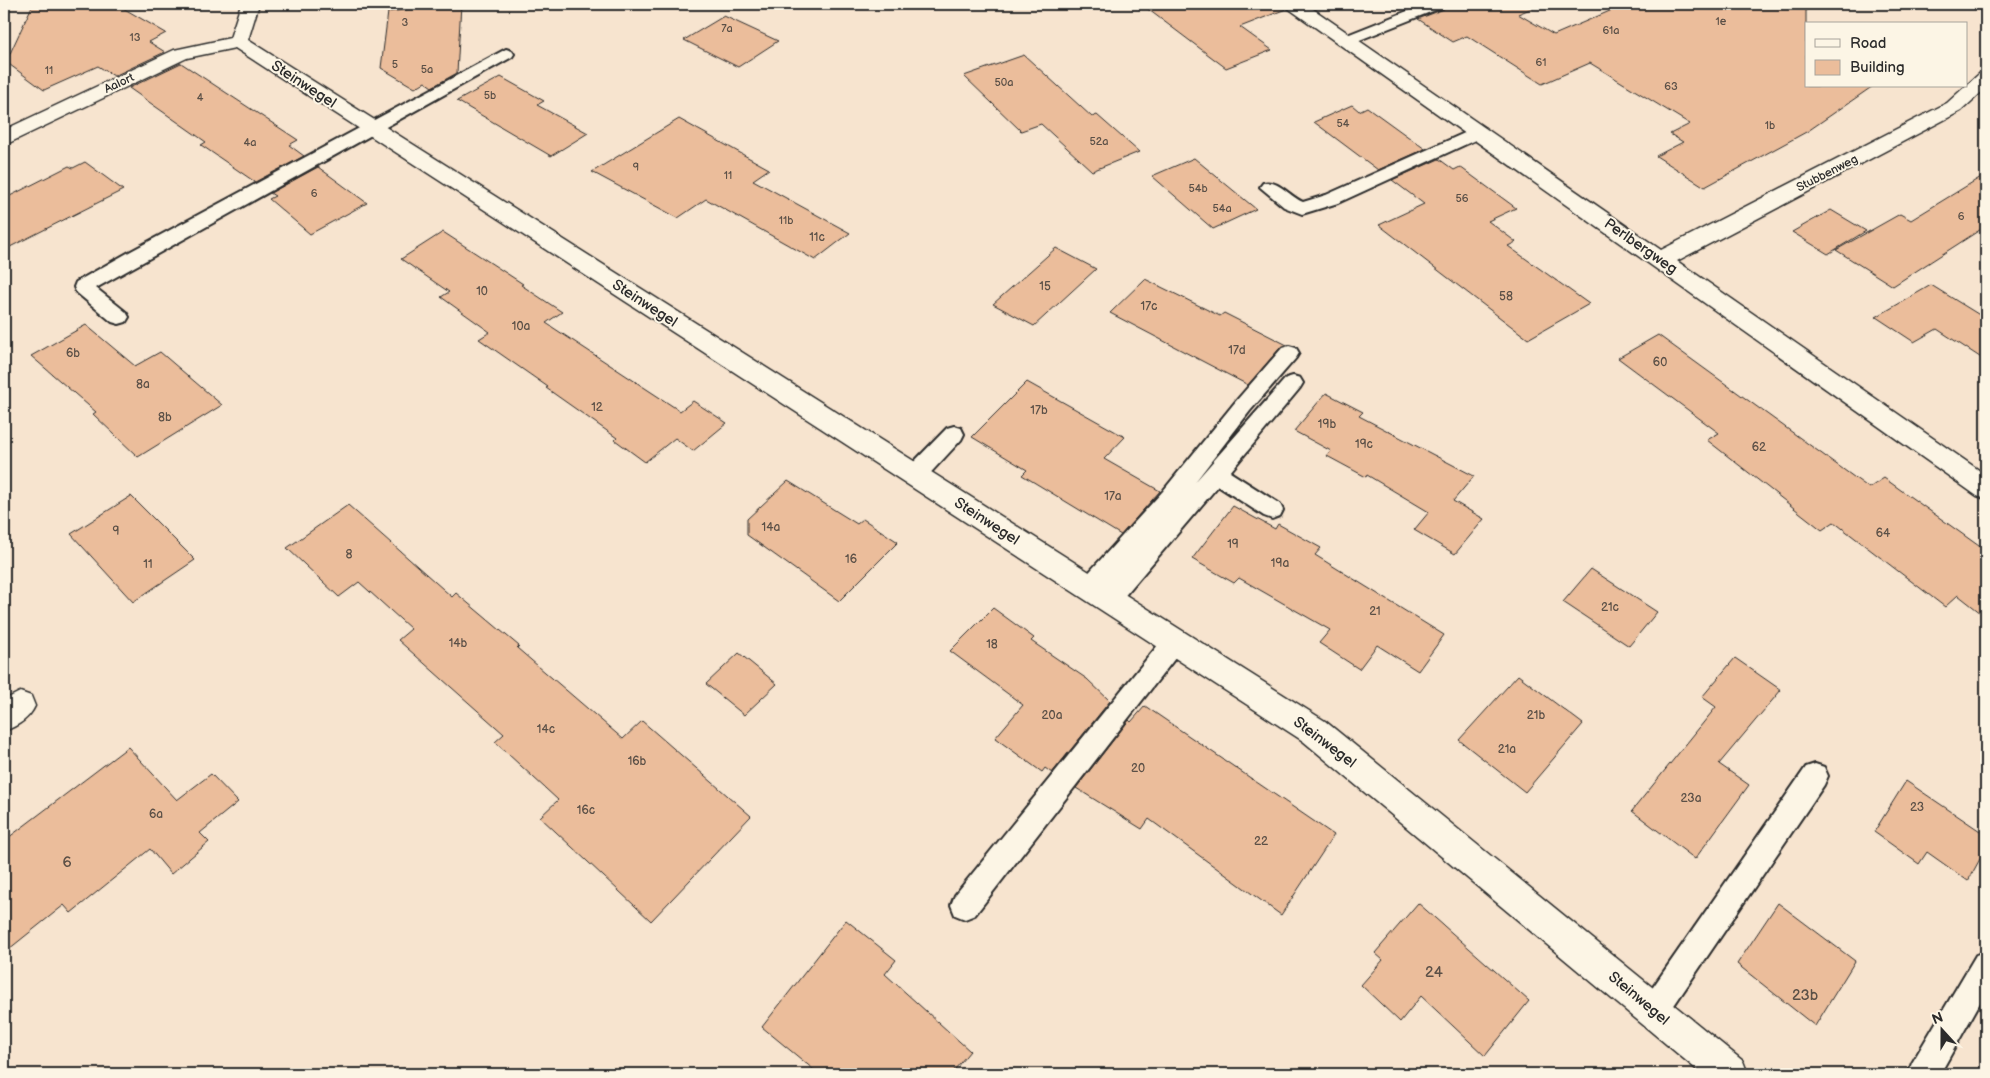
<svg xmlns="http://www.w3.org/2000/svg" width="1990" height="1078" viewBox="0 0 1990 1078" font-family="'Balsamiq Sans',sans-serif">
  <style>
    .building { fill: #ebbd9b; stroke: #2b2b2b }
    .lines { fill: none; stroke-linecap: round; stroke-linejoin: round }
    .service-casing { stroke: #2b2b2b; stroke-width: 4 }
    .minor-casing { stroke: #2b2b2b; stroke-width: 3 }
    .service { fill: #fcf5e5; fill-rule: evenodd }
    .minor { fill: #fcf5e5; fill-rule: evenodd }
    .labels { text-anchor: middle; stroke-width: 4; stroke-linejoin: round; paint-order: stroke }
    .far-number-label { font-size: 11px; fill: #5b5047 }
    .far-street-label { font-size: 12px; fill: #2b2b2b; stroke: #fcf5e5 }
    .number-label { font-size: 12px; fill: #5b5047 }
    .street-label { font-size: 15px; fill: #2b2b2b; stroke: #fcf5e5 }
    .near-number-label { font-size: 15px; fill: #5b5047 }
  </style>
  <rect width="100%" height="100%" fill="#f7e4cf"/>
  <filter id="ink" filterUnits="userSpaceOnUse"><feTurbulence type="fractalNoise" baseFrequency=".02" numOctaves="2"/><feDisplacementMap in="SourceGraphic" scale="10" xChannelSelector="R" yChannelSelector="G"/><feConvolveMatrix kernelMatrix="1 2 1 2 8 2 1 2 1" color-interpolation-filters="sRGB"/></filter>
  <g filter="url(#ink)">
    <path class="building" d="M33,4h83l50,29 -17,9 16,10 -51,24 -16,-10 -54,24 -38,-28z
      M451,4h10l-4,69 -25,14 -7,-5 -10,6 -34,-20 7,-56z
      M1141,4h142l3,5 -46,18 32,23 -46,18z
      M1447,4h95l-24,10 36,21 72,-31h180v82h67l-65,45 -103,56 -49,-31 27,-14 -13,-8 20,-10 -100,-61 -48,21 -75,-48 -14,6 -35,-23 26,-10z
      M724,16l54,25 -40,26 -54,-27z
      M1024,55l68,62 5,-2 42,37 -47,19 -51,-47 -20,7 -57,-55z
      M181,63l117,77 -9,5 15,11 -49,26 -54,-37 5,-3 -77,-54z
      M501,77l43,24 -7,4 51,28 -37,23 -94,-55z
      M1352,105l7,6 8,-4 58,42 -47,21 -64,-48z
      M679,119l90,50 -16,11 97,53 -35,27 -109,-61 -28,19 -86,-46z
      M1194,158l62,51 -43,20 -61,-53z
      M1439,159l15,11 6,-3 56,41 -28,13 28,21 -8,4 81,58 -61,35 -149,-114 45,-21 -32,-24z
      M85,162l38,28 -119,60v-51l65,-33 4,2z
      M318,167l49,36 -57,31 -41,-35 6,-3 -5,-3z
      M1986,174v52l-93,60 -57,-36 64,-36 11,6z
      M1831,210l35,21 -38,23 -36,-22z
      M443,232l80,52 -2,1 41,27 -16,11 134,88 13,-10 34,22 -34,28 -18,-13 -30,24 -30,-22 2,-2 -71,-50 2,-1 -69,-48 11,-7 -49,-35 8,-5 -48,-33z
      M1056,248l40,21 -62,57 -41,-22z
      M1145,279l75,37 4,-3 63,32 -6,2 -33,38 -138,-72z
      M1931,285l55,34v42l-49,-32 -23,13 -38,-25z
      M86,325l49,41 25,-14 62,53 -84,52 -45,-43 3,-2 -65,-56z
      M1658,335l211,153 15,-10 102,73v66l-28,-22 -13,12 -111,-85 -12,8 -115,-90 12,-7 -101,-75z
      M1027,382l98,55 -21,22 56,32 -39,44 -99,-60 5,-5 -55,-33z
      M1326,393l37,19 -4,4 115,60 -21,25 31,18 -29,35 -41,-24 15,-18 -62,-37 -1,2 -39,-21 4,-5 -37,-20z
      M788,481l69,43 6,-5 35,23 -59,59 -92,-66v-16z
      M131,496l64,64 -62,42 -62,-68z
      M348,505l104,92 4,-4 63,53 -2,2 106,91 19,-18 109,95 -100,105 -111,-104 18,-17 -63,-58 9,-8 -106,-94 13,-11 -52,-47 -20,15 -52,-49z
      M1233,506l42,23 3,-5 43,24 -6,7 129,80 -26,36 -41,-26 -18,24 -40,-26 11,-13 -91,-52 -5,5 -42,-24z
      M1591,569l66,43 -28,34 -66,-44z
      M993,608l41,30 -3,3 56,38 23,22 -58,72 -7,-5 -3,4 -47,-34 28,-33 -73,-54z
      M739,653l38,31 -33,31 -38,-31z
      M1735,658l46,32 -62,74 30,21 -54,74 -63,-48 84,-104 -14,-10z
      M1518,675l65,49 -58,68 -66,-52z
      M1145,706l189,129 -53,80 -132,-96 -7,10 -66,-41 53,-68 2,2z
      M128,747l49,53 34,-26 27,28 -38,31 9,9 -38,32 -21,-25 -79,64 -7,-8 -60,48v-112z
      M1906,781l80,54v13l-18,33 -41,-29 -8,12 -45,-32z
      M1418,903l111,98 -44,55 -64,-60 -21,26 -39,-37 22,-25 -8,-7z
      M1778,903l77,58 -40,65 -78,-62z
      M846,920l50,40 -11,14 85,77 -19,23h-132l-57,-47z"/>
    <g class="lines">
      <defs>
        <path id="service" d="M1425,4h20l-2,3 -91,36h-10l-3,-3 3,-3z
          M506,49l6,2 2,3 -2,3 -416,231 30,24 3,5 -3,5 -7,2 -7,-2 -36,-30 -2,-5 2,-5 55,-31z
          M1478,127l6,1 2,4 -2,4 -146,67 -36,11 -18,-7 -24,-20 3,-4c15,-4 26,13 40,19l23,-7z
          M1289,346l7,2 3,5 -3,5 -46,53 -55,71 91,-104 7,-2 7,2 3,5 -3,5 -70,84 50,32 3,6 -3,6 -8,3 -8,-3 -46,-30 -102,120 -8,3 -8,-3 -4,-7 4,-7 -10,5 -8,-3 -4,-7 4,-7 81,-89 73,-90 46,-53z
          M954,426l7,2 3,6 -3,6 -38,41 -8,2 -8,-2 -3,-6 3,-6 40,-41z
          M1175,631l8,3 4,7 -4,7 -208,267 -10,4 -10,-4 -4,-10 4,-10 212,-261z
          M1815,764l9,3 4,9 -4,9 -160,235 -10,5 -10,-5 -5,-10 5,-10 162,-233z
          M1986,951v41l-46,82h-32l4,-11 64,-108z"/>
        <path id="minor" d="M241,4h18l-11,36 1077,681 418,340 5,13h-46l-399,-333 -1068,-693 -48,10 -176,84 -7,2v-14l170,-80 56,-12z
          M1285,4h21l355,246 286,-147 32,-29 7,-2v16l-25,23 -284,150 309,214v24l-9,-3 -689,-488z
          M20,692l11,4 4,10c-6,13 -17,20 -31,25v-31z"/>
      </defs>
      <use href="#service" class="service-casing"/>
      <use href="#minor" class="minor-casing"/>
      <use href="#service" class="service"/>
      <use href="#minor" class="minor"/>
    </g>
  </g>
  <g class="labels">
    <g class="far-number-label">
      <text x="1721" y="25">1e</text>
      <text x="405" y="26">3</text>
      <text x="727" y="32">7a</text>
      <text x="1611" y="34">61a</text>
      <text x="135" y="41">13</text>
      <text x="1541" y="66">61</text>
      <text x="395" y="68">5</text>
      <text x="427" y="73">5a</text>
      <text x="49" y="74">11</text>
      <text x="1004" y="86">50a</text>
      <text x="1671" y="90">63</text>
      <text x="490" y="99">5b</text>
      <text x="200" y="101">4</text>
      <text x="1343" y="127">54</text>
      <text x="1770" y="129">1b</text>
      <text x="1099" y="145">52a</text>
      <text x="250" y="146">4a</text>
      <text x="636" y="171">9</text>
      <text x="728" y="179">11</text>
      <text x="1198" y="192">54b</text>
      <text x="314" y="197">6</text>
      <text x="1462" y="202">56</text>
      <text x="1222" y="212">54a</text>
      <text x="1961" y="220">6</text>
      <text x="786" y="224">11b</text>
    </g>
    <g class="far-street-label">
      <text transform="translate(119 83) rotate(-25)" y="4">Aalort</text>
      <text transform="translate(1827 173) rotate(-27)" y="4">Stubbenweg</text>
    </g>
    <g class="number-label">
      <text x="817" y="241">11c</text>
      <text x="1045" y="290">15</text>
      <text x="482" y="295">10</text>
      <text x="1506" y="300">58</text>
      <text x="1149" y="310">17c</text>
      <text x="521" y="330">10a</text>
      <text x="1237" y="354">17d</text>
      <text x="73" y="357">6b</text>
      <text x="1660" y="366">60</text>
      <text x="143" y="388">8a</text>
      <text x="597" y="411">12</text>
      <text x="1039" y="414">17b</text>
      <text x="165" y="421">8b</text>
      <text x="1327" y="428">19b</text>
      <text x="1364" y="448">19c</text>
      <text x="1759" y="451">62</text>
      <text x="1113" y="500">17a</text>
      <text x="771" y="531">14a</text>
      <text x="116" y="535">9</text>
      <text x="1883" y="537">64</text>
      <text x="1233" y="548">19</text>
      <text x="349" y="558">8</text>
      <text x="851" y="563">16</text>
      <text x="1280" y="567">19a</text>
      <text x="148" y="568">11</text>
      <text x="1610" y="611">21c</text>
      <text x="1375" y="615">21</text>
      <text x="458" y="647">14b</text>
      <text x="992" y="648">18</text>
      <text x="1052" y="719">20a</text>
      <text x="1536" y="719">21b</text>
      <text x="546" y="733">14c</text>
      <text x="1507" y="753">21a</text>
      <text x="637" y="765">16b</text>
      <text x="1138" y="772">20</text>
      <text x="1691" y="802">23a</text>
      <text x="1917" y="811">23</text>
      <text x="586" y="814">16c</text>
      <text x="156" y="818">6a</text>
      <text x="1261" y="845">22</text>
    </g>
    <g class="street-label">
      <text transform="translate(304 84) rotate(33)" y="5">Steinwegel</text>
      <text transform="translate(1641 246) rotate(35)" y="5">Perlbergweg</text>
      <text transform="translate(645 303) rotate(33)" y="5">Steinwegel</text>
      <text transform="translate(987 521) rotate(33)" y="5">Steinwegel</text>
      <text transform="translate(1325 742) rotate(37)" y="5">Steinwegel</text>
      <text transform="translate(1639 998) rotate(40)" y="5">Steinwegel</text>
    </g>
    <g class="near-number-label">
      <text x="67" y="867">6</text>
      <text x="1434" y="977">24</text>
      <text x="1805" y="1000">23b</text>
    </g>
  </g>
  <rect width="1990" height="1078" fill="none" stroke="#fcf5e5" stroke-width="20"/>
  <rect x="10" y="10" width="1970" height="1058" fill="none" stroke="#2b2b2b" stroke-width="2" filter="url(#ink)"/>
  <rect x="1805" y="22" width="162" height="65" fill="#fcf5e5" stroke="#a8a49b"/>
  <rect x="1815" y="39" width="25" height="8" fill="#fcf5e5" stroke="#a8a49b"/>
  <text x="1850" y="48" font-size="15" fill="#2b2b2b">Road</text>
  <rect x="1815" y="60" width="25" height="15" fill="#ebbd9b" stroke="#a8a49b"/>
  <text x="1850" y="72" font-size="15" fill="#2b2b2b">Building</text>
  <g transform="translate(1942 1030) rotate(339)" stroke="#fcf5e5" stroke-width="4" paint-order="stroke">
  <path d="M0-4L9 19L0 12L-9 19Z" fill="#2b2b2b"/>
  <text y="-8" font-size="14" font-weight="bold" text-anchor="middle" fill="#2b2b2b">N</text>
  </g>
</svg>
